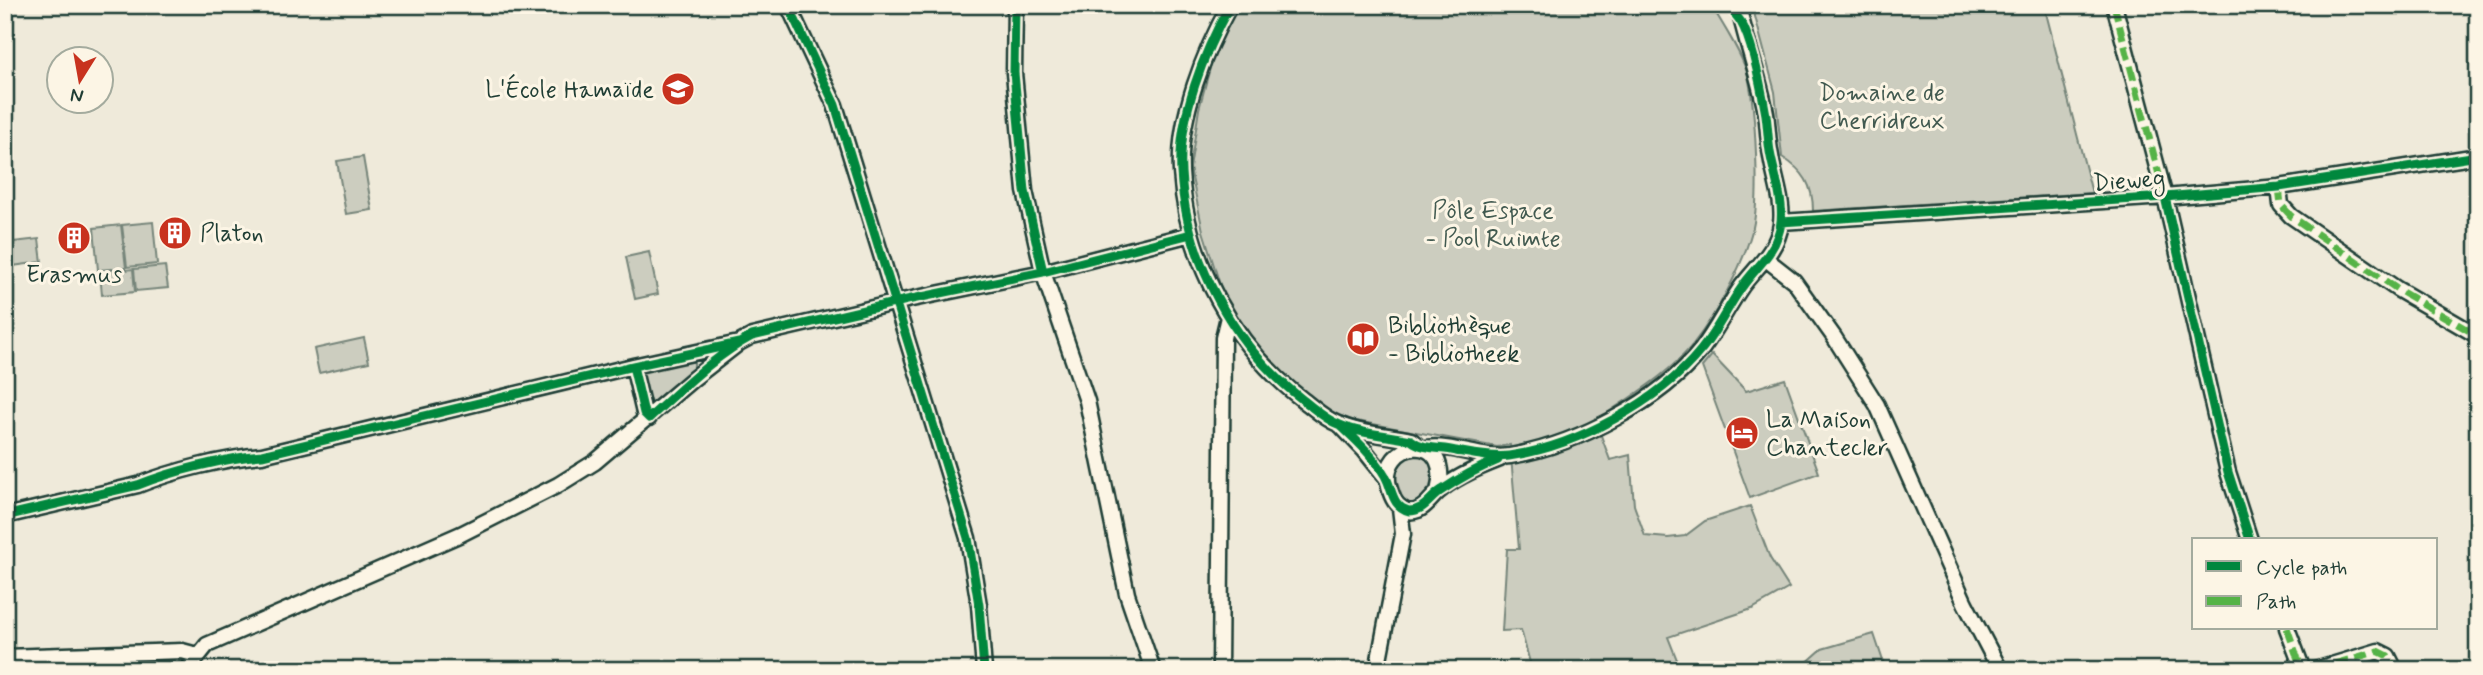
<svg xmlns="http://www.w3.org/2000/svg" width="2483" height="675" viewBox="0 0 2483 675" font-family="Mynerve,sans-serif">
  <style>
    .green { fill: #cccdbf; stroke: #76857a; stroke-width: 2 }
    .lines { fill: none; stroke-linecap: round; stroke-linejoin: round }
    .minor-casing { stroke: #1f3d34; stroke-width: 19 }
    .minor { stroke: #fcf5e5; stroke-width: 14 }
    .quiet { stroke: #55b346; stroke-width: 7; stroke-dasharray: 14 7; stroke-linecap: butt }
    .cycleway-casing { stroke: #fcf5e5; stroke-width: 13 }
    .cycleway { stroke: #00873e; stroke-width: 9 }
    .labels { text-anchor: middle; stroke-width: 6; stroke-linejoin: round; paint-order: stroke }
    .poi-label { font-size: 24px; fill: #1f3d34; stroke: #fcf5e5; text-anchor: start }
    .park-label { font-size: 24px; fill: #425a50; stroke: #fcf5e5 }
    .street-label { font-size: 24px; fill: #1f3d34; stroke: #fcf5e5 }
  </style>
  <rect width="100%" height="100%" fill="#efeada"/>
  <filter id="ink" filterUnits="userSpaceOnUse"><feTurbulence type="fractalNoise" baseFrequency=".0143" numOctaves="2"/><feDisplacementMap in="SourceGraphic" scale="14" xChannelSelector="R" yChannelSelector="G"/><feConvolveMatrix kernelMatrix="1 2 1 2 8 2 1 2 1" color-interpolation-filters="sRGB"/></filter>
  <g filter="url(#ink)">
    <path class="green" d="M1239,5h472c11,18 33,52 37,71 7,31 13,125 4,155 -10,36 -35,83 -59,113 -23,29 -57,49 -87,70l-11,5 15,41 20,-5 4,50 11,31 23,2 17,-2 20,-15 45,-15 20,52 19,30 -37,21 -84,28 13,33h-149l-11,-40 -19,1 5,-82h12l-9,-104 -13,2 -146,-27 -24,-10 -41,-29 -43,-50 -21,-40 -19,-60 -13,-63 9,-59 16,-60z
      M1752,5h292l48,188 -279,18c0,-26 -9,-40 -31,-54l-7,-65z
      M363,157l9,53 -26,4 -9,-53z
      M153,222l4,42 -30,3 -5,-42z
      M121,225l5,43 -28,2 -4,-42z
      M39,239l3,23 -37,5v-24z
      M649,252l9,42 -23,5 -9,-42z
      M165,266l3,22 -32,3 -2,-22z
      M133,269l2,23 -33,3 -2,-22z
      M364,338l5,24 -50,11 -5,-24z
      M1712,355l34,36 39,-12 34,94 -69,25 -48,-131z
      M691,359l3,4v8l-42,36 -3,-1 -10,-36z
      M1411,454l12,1 10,10c-1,20 -2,30 -20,40l-10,-5 -8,-23 2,-14z
      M1874,634l12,36h-100l18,-5 18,-16z"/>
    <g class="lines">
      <defs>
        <path id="minor" d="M788,5l47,100 133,433 11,67 5,65
          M1015,5l-1,68 11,118 18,81 44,129 40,193 26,76
          M1230,5c-26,47 -52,112 -49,167 5,89 53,175 122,228 12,9 22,19 35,24 22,10 50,11 73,16l7,6
          M2114,5l51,192 63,275 22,68
          M2279,187l2,18 10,11 106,73 81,47
          M1781,222l384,-25 114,-10 199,-31
          M1766,259l28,22 40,56 43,68 88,198 35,67
          M633,366l11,47 5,5
          M1342,427l23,24 23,29
          M1426,448c28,-4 55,12 84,8 66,-11 150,-54 192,-107 15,-20 26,-43 40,-63 15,-20 35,-35 39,-62 3,-23 -7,-46 -10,-68 -3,-14 -3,-29 -5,-43 -7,-36 -20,-71 -28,-108
          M1438,492c16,-64 -60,-52 -49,-5 2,8 6,18 14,22 4,3 10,3 15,1 9,-4 13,-12 20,-18 17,-15 41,-25 62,-33
          M5,516l133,-31c35,-14 87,-27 124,-30l371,-89 101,-22
          M2287,628l16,42
          M5,657l177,-6 15,4
          M187,670l20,-25 254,-111 97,-49 37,-23 99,-84 45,-35 13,-7 155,-36 136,-28 148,-38
          M1220,670l3,-332 5,-21
          M1377,670l26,-136 -3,-26
          M2315,670l63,-19 10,5 7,14"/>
      </defs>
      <use href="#minor" class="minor-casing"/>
      <use href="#minor" class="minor"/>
      <path class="quiet" d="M2114,5l52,196
        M2279,187l2,18 10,11 106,73 81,47
        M2287,628l12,34
        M2315,670l63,-19 10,5 7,14"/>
      <defs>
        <path id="cycleway" d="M788,5l47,100 133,433 11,67 5,65
          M1015,5l-1,68 11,118 18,81
          M1230,5c-26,47 -52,112 -49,167 5,89 53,175 122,228 12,9 22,19 35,24 22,10 50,11 73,16 12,10 30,7 45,11 17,3 36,7 53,5 66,-9 150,-54 192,-106 16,-19 26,-42 41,-63 12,-18 29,-30 36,-52 9,-25 -2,-53 -7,-78 -3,-14 -3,-28 -5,-42 -4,-23 -14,-74 -25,-93 -4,-6 -9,-11 -13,-17
          M2165,197l63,275 22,68
          M1781,222l384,-25 114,-10 199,-31
          M633,366l11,47 5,5c32,-28 65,-62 103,-82l155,-36 136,-28 148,-38
          M1341,426c15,14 40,37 47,56 5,13 6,25 21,29 16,0 21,-14 33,-21 18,-12 36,-22 56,-30
          M5,516l133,-31c35,-14 87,-27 124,-30l371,-89 106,-23"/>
      </defs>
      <use href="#cycleway" class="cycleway-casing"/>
      <use href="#cycleway" class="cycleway"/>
    </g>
  </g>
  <defs>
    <symbol id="school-disc" viewBox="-11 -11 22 22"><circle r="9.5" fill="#c8321e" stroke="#fcf5e5"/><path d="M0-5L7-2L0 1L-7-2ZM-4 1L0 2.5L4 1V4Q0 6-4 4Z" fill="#fff"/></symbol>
    <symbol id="building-disc" viewBox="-11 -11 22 22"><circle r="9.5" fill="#c8321e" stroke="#fcf5e5"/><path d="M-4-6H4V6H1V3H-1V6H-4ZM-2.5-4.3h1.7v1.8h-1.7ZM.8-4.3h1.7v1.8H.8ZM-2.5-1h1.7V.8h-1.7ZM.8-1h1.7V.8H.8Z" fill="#fff"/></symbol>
    <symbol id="library-disc" viewBox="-11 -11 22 22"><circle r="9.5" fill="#c8321e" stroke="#fcf5e5"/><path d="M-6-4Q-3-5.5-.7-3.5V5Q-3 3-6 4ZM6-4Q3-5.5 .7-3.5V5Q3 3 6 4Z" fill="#fff"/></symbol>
    <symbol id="hotel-disc" viewBox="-11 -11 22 22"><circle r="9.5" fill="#c8321e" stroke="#fcf5e5"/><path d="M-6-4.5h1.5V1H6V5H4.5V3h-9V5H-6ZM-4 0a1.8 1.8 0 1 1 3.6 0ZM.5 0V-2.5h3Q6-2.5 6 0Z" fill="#fff"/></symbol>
  </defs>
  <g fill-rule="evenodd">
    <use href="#school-disc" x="659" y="70" width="38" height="38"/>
    <use href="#building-disc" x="156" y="214" width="38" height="38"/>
    <use href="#building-disc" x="55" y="219" width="38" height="38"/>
    <use href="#library-disc" x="1344" y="320" width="38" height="38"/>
    <use href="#hotel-disc" x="1723" y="414" width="38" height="38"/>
  </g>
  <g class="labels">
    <g class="poi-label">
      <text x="654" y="97" text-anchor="end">L'École Hamaïde</text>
      <text x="200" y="241">Platon</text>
      <text x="74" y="282" text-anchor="middle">Erasmus</text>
      <text x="1388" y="333">Bibliothèque<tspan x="1388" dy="28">- Bibliotheek</tspan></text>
      <text x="1766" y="427">La Maison<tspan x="1766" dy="28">Chantecler</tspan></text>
    </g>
    <g class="park-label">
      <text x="1882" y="100">Domaine de<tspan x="1882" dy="28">Cherridreux</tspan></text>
      <text x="1493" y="218">Pôle Espace<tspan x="1493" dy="28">- Pool Ruimte</tspan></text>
    </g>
    <g class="street-label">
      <text transform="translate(2129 180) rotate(-4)" y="8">Dieweg</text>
    </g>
  </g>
  <rect width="2483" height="675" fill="none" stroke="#fcf5e5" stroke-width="28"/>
  <rect x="14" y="14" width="2455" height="647" fill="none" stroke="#1f3d34" stroke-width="2.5" filter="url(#ink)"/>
  <rect x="2192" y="538" width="245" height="91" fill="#fcf5e5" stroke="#a4ab9e" stroke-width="2"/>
  <rect x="2206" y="561" width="35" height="10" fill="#00873e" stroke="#a4ab9e" stroke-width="2"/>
  <text x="2256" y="574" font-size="21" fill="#1f3d34">Cycle path</text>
  <rect x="2206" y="596" width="35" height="10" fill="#55b346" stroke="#a4ab9e" stroke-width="2"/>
  <text x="2256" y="608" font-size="21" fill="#1f3d34">Path</text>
  <g transform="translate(80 80) rotate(191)"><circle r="33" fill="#fcf5e5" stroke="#a4ab9e" stroke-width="2"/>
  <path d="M0-5L12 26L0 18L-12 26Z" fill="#c8321e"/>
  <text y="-10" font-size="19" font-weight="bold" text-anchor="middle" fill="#1f3d34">N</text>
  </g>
</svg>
